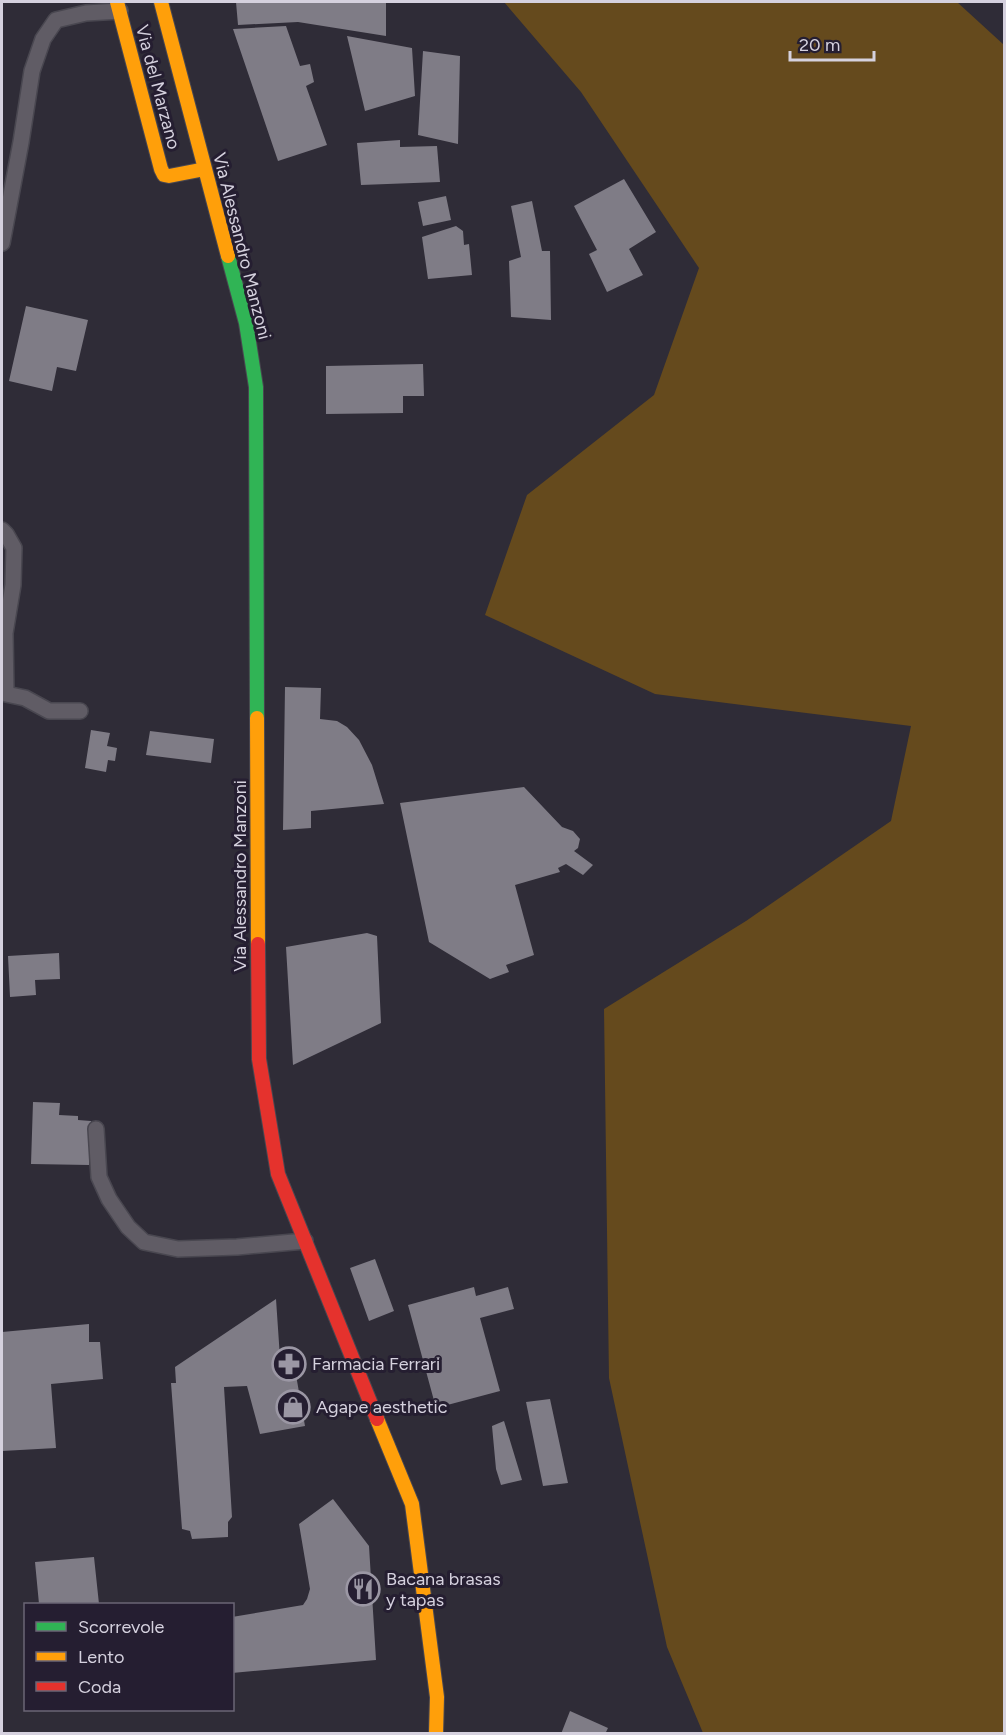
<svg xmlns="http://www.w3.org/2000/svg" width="1006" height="1735" viewBox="0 0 1006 1735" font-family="Figtree,sans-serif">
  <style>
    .green { fill: #654a1d }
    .building { fill: #7f7c86 }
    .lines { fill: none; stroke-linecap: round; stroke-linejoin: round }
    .lane-casing { stroke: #494750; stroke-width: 18 }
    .fast-casing { stroke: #494750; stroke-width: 16 }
    .slow-casing { stroke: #494750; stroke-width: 16 }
    .jam-casing { stroke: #494750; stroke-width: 16 }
    .lane { stroke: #605c65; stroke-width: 15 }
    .fast { stroke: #30b455; stroke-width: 14 }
    .slow { stroke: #ff9f0a; stroke-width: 14 }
    .jam { stroke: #e5322d; stroke-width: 14 }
    .labels { text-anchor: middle; stroke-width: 6; stroke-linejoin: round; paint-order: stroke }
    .street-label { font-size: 18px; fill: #d5d1de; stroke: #251e31 }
    .poi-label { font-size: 18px; fill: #d5d1de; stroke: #251e31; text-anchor: start }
  </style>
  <rect width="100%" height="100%" fill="#2f2c37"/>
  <path class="green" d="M504,2h453l47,43v1688h-301l-36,-86 -58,-269 -5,-369 142,-88 145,-100 20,-95 -256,-32 -170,-79 42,-120 127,-100 45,-127 -118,-176z"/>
  <path class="building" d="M236,2h150v34l-88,-14 -60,3z
    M286,26l14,40 10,-2 4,18 -8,4 21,59 -49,16 -45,-132z
    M347,36l65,12 3,48 -50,15z
    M423,51l37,5 -2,88 -40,-9z
    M400,140v7l37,-1 3,36 -79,3 -4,-42z
    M624,179l32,53 -27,17 14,26 -36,17 -18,-38 8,-4 -23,-44z
    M446,196l5,24 -28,6 -5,-24z
    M532,201l10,50h8l1,69 -40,-3 -2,-56 12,-4 -10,-51z
    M456,226l7,5 1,14 5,-1 3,31 -44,4 -6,-42z
    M26,306l62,14 -12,51 -19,-4 -5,24 -43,-10z
    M423,364l1,32h-21v17l-77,1v-48z
    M285,687l36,1 -1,31 17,2 10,6 12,13 13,25 12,39 -73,7v17l-28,2z
    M91,730l19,3 -3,13 10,2 -2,13 -7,-1 -2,12 -21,-4z
    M150,731l64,8 -3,24 -65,-8z
    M524,787l38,40 11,4 7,8 -2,9 -4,3 19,14 -10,10 -17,-11 -8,4 2,4 -45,13 19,70 -28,10 3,7 -19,7 -61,-37 -29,-139z
    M367,933l10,3 4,87 -88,42 -7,-118z
    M59,953l1,26 -25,1 1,15 -26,2 -2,-41z
    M33,1102l27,1 -1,12 19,1v4l13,1 -2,44 -58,-1z
    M375,1259l19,52 -25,10 -19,-53z
    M474,1287l2,9 32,-9 6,22 -34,9 20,73 -64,17 -28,-103z
    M276,1299l4,59h13l12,68 -45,8 -13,-48 -23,1 8,130 -4,5v15l-36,2 -2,-8 -8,-2 -11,-146h5l-1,-16z
    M89,1324v18h11l3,37 -52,5 5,64 -54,3v-119z
    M550,1399l18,84 -25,3 -17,-84z
    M504,1421l18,59 -21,5 -5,-16 -4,-43z
    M333,1499l36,47 7,114 -144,13v-56l71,-12 4,-6 3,-10 -11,-65z
    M94,1557l5,47h-60l-4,-42z
    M570,1711l38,17 -3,6h-44z"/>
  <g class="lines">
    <defs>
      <path id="lane" d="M2,243l19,-101 11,-71 11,-32 13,-19 30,-7 34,-2
        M2,530l4,4 8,14 -1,37 -8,48 1,61 19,4 24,13h31
        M96,1129l3,48 10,22 19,28 16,15 34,7 59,-2 68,-6"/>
      <path id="fast" d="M228,256l18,67 10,64 1,331"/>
      <path id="slow" d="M117,2l44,167 3,6 5,1 36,-7
        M161,2l67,254
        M257,718l1,226
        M377,1419l35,85 25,193 -1,37"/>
      <path id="jam" d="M258,944l1,115 19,115 99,245"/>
    </defs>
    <use href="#lane" class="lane-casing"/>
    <use href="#fast" class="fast-casing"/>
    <use href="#slow" class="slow-casing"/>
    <use href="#jam" class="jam-casing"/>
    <use href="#lane" class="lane"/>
    <use href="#fast" class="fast"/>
    <use href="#slow" class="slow"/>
    <use href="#jam" class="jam"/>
  </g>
  <defs>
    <symbol id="pharmacy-ring" viewBox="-11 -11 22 22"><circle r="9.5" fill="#251e31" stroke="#9b97a4" stroke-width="1.5"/><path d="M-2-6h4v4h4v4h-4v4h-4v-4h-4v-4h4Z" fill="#9b97a4"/></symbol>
    <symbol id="shop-ring" viewBox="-11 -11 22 22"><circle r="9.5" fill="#251e31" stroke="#9b97a4" stroke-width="1.5"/><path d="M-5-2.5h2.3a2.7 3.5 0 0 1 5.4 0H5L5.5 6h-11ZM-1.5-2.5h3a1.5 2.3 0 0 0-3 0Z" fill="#9b97a4"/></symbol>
    <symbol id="restaurant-ring" viewBox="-11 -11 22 22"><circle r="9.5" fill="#251e31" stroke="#9b97a4" stroke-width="1.5"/><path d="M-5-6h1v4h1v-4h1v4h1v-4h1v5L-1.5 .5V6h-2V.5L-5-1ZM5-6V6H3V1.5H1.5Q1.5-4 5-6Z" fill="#9b97a4"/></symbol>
  </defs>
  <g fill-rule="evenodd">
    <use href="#pharmacy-ring" x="270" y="1345" width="38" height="38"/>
    <use href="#shop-ring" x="274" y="1388" width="38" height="38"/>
    <use href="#restaurant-ring" x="344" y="1570" width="38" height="38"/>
  </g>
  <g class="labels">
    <g class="street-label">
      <text transform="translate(158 87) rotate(75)" y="6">Via del Marzano</text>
      <text transform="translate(242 246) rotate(76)" y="6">Via Alessandro Manzoni</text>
      <text transform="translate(240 876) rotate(-90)" y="6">Via Alessandro Manzoni</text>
    </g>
    <g class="poi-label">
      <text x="312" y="1370">Farmacia Ferrari</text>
      <text x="316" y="1413">Agape aesthetic</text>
      <text x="386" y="1585">Bacana brasas<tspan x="386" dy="21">y tapas</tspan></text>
    </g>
  </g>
  <rect width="1006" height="1735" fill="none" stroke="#d5d1de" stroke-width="6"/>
  <rect x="24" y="1603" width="210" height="108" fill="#251e31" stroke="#6b6676" stroke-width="1.5"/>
  <rect x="36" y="1622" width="30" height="9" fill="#30b455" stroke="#6b6676" stroke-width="1.5"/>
  <text x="78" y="1633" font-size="18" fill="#d5d1de">Scorrevole</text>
  <rect x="36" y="1652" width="30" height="9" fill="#ff9f0a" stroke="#6b6676" stroke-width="1.5"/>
  <text x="78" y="1663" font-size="18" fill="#d5d1de">Lento</text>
  <rect x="36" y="1682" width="30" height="9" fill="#e5322d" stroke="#6b6676" stroke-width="1.5"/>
  <text x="78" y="1693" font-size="18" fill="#d5d1de">Coda</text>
  <path d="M790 51v9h84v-9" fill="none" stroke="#d5d1de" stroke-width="3"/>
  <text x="799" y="51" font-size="18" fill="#d5d1de" stroke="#251e31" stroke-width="4.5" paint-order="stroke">20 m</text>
</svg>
